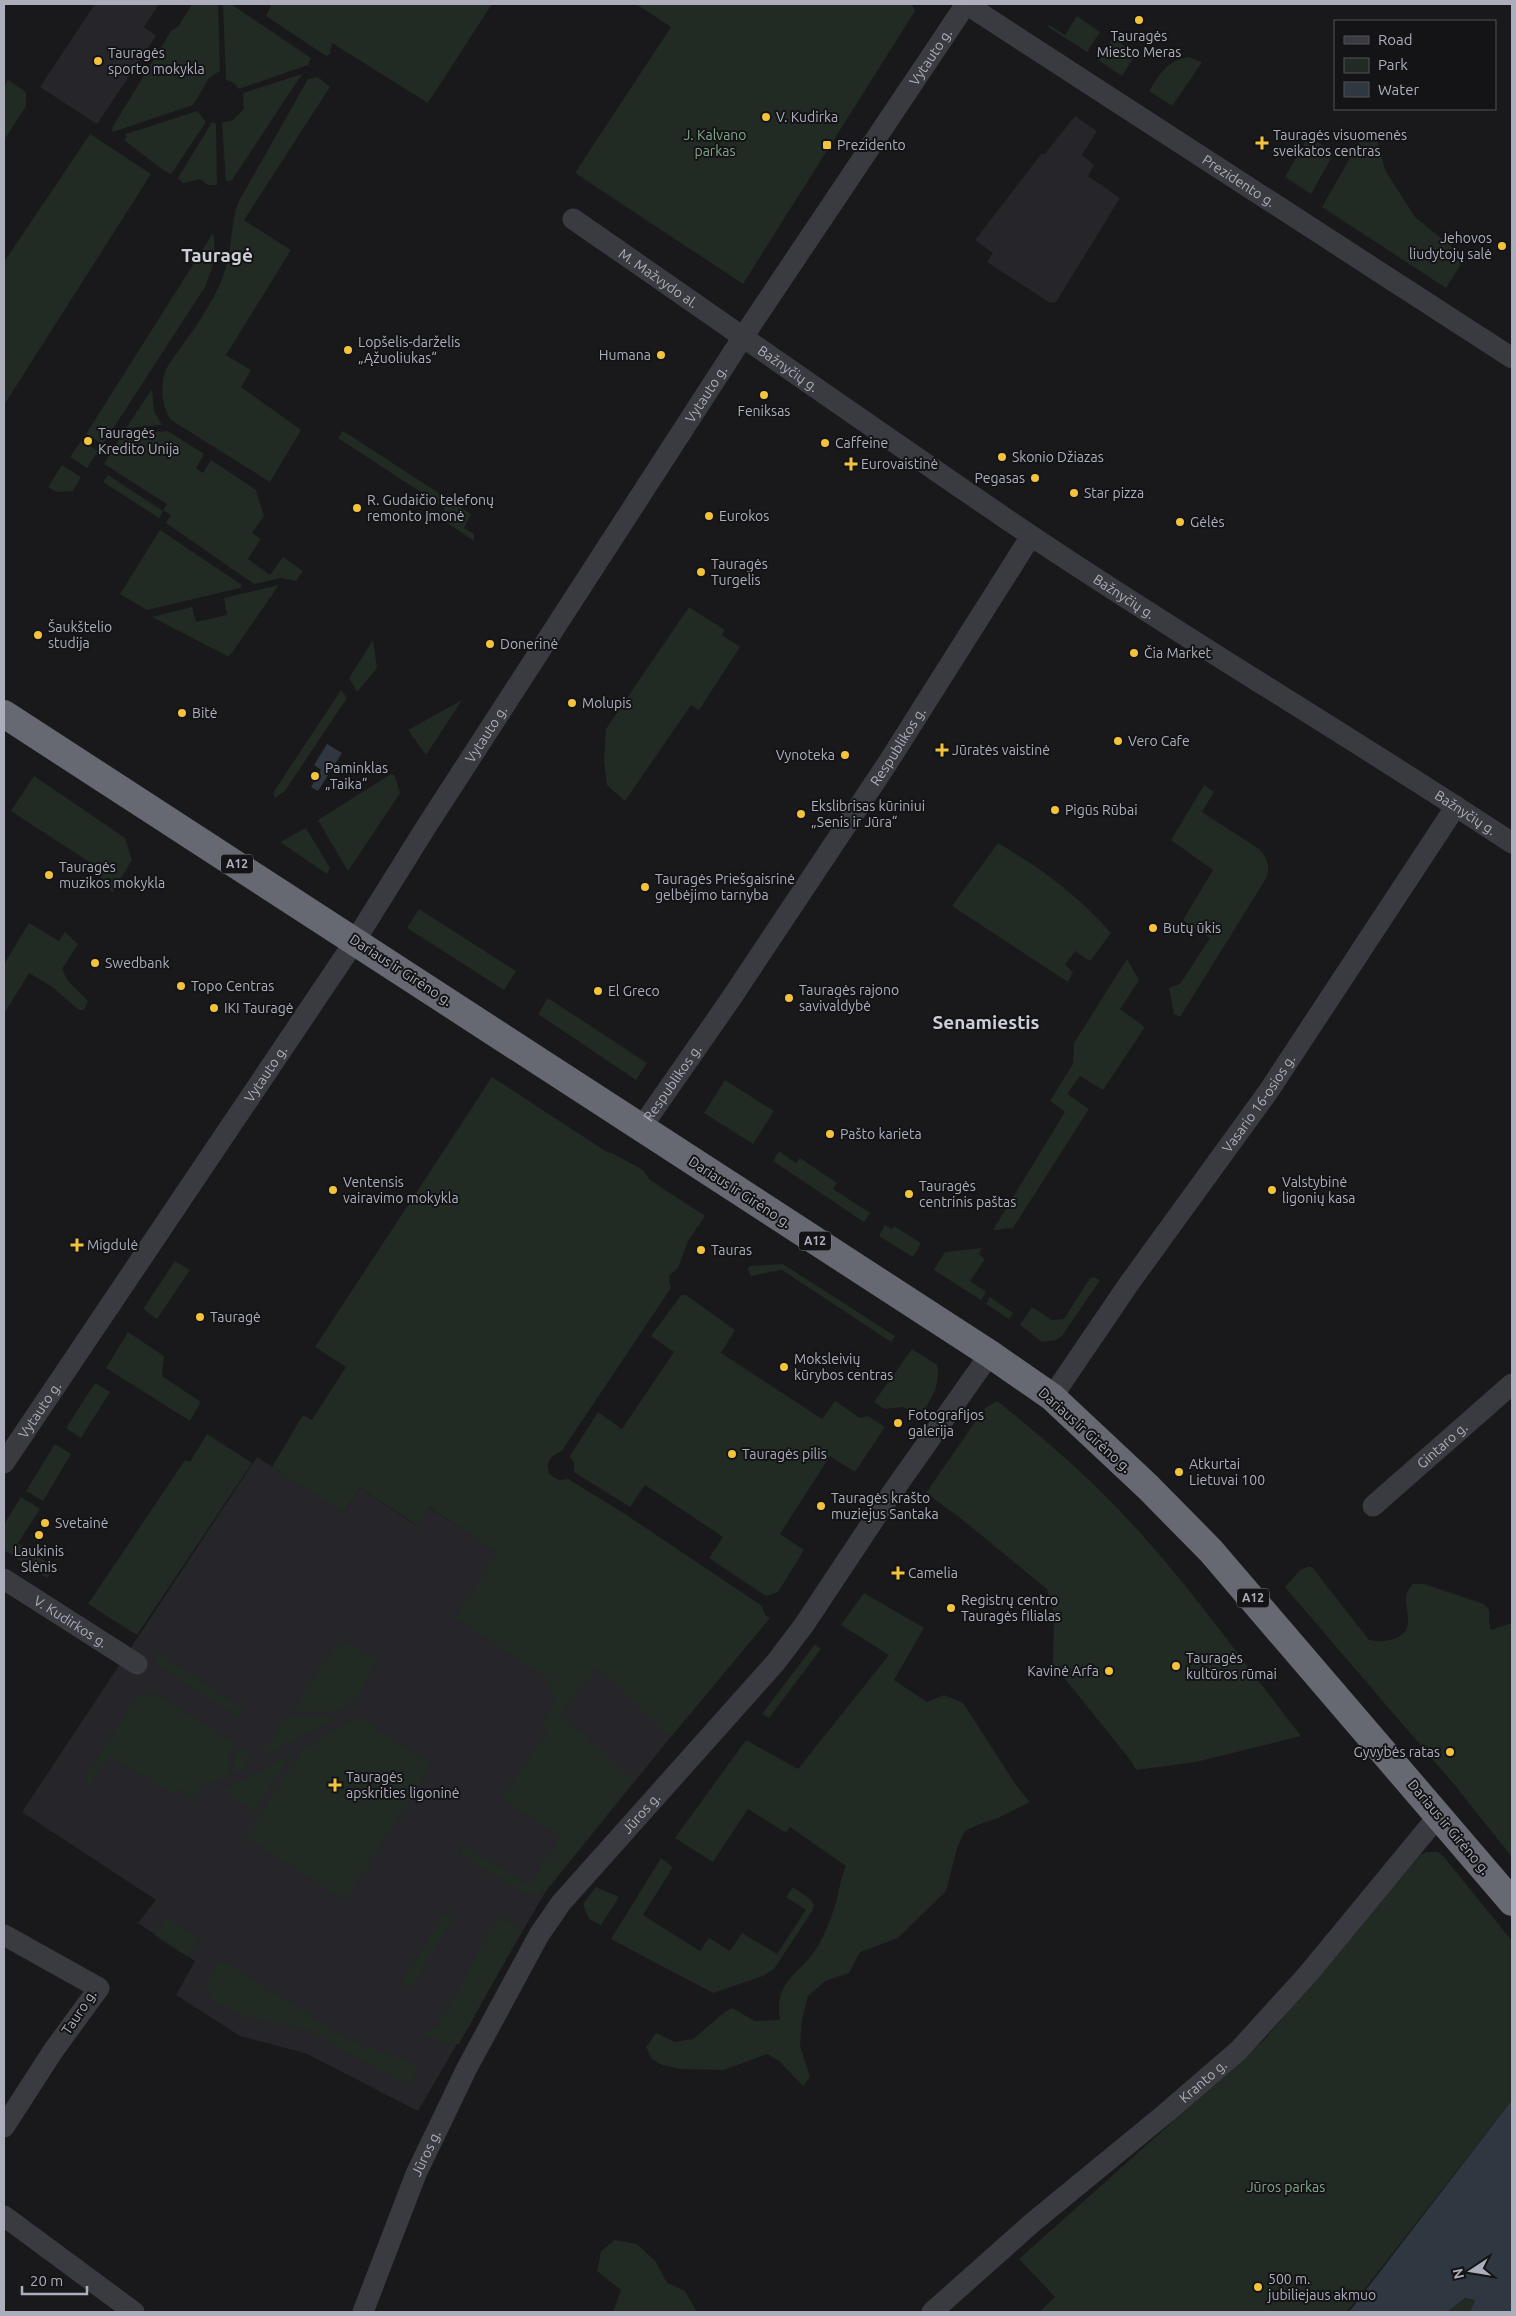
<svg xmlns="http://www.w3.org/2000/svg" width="1516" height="2316" viewBox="0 0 1516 2316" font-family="Ubuntu,sans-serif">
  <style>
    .built { fill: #262529 }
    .green { fill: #212a23 }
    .water { fill: #2f3740 }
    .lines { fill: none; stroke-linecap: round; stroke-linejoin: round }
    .minor { stroke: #3a3b41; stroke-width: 21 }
    .highway { stroke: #666872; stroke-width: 28 }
    .poi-dot { fill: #f2c33b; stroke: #141417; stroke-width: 2 }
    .labels { text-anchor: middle; stroke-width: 4; stroke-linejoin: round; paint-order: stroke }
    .shield { fill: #141417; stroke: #7e808a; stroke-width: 1 }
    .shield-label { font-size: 12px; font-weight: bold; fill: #acafbb }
    .poi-label { font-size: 14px; fill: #acafbb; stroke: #141417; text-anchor: start }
    .street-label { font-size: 14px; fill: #acafbb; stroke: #141417 }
    .park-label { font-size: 14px; fill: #83a688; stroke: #141417 }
    .district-label { font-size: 19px; font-weight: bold; fill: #cdcfd7; stroke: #141417 }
  </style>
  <rect width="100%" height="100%" fill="#19191c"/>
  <path class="built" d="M95,4h64l-15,23 12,9 -59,88 -57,-37z
    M1075,116l22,15 -15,24 12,10 -6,11 32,22 -64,104 -6,1 -63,-41 6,-9 -18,-13 67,-87 2,2z
    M257,1457l87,56 16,-25 56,37 12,-18 127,80 123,141 -132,163 -128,220 -113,-58 -65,-17 -64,-41 19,-34 -57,-38 18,-23 -134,-88z"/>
  <path class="green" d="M192,4h26l2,67 -11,7 -16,27 -80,27 -1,-4 59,-97 7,-4z
    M223,4h8l80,54 -3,7 -69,24 -5,-6 -8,-3z
    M269,4h223l-64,99 -96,-60 -2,11 -4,2 -60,-40 5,-10z
    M636,4h276l3,7 -172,273 -168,-111 96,-146z
    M1077,16l23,16 -13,20 -39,-25 1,-2 16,10z
    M1113,38l23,16 -14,22 -24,-16z
    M1188,57l14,5 -30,44 -23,-15c12,-18 16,-29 39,-34z
    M302,74l-70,106 -6,1 -4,-58 11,-3 11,-11 -1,-16z
    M318,77l12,10 -86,133 47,30 -65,105 25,15 -10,17 60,43 -31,52 -99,-62c-9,-13 -11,-33 -6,-48 3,-9 12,-18 17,-26 16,-23 33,-46 42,-73 9,-24 6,-51 15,-72l69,-122z
    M8,80l18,12v14l-22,34v-53z
    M197,111l9,11 -35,52 -8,-4 -39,-30 2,-2v-4z
    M212,122l4,2 1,61h-9l-8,-6 -17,4 -5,-5z
    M1365,132l12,8 8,30 30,47 50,41 -19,30 -124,-81z
    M90,134l61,40 -147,231v-143z
    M1309,136l25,17 -23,41 -26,-17z
    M213,233c4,20 0,35 -8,54l-102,157 -17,-10z
    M152,389l2,22 8,14 -36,3z
    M168,431l36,23 -8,14 7,5 8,-13 45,30 8,26 -12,17 9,6 -13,20 22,16 13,-18 20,14 -7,10 -15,-3 -27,6 -88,-61 5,-8 -8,-5 4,-6 -63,-40 18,-30z
    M343,431l128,83 -7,14 10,6v7l-34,-23 5,-10 -107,-70z
    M81,441l17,10 -11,17 -17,-11z
    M62,465l19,12 -8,14 -16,1 -9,-5z
    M108,475l55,36 -4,7 -56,-36z
    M160,530l82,55 -2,3 -93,22 -27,-16z
    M279,585l-50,72 -77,-40 40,-10 4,15 31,-7 -3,-17z
    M689,607l36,23 -3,5 18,12 -41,63 -8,-5 -66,96 -18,-16 -3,-24 2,-32z
    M373,640l4,28 -20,24 -8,-14z
    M341,690l6,8 -62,93 -10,7 -2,-5z
    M462,700l-36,55 -18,-25z
    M391,774l4,2 5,17 -52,78 -30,-51z
    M34,776l91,62 7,22 -19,32 -9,-6 -7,-19 -86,-56z
    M1204,785l10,7 -12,20 57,37c8,9 11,16 8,28l-87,140 -6,-3 -5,-26 11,-4 30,-46 -27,-18 30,-50 -42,-30z
    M306,828l24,40 -3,6 -47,-32z
    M998,843c41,24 82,53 113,90l-21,28 -15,-10 -10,14 8,7 -5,10 -116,-76z
    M419,909l97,62 -12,19 -97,-62z
    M29,923l30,18 6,-9 13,12 -16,25 6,12 20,20 -4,9h-5l-28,-24 -22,-13 -25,41v-50z
    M1127,959l12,21 -19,29 25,18 -42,63 -23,-14 -13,18 22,15 -76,119 -20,2 72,-118 -15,-11 23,-37 1,-21z
    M548,998l99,65 -11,17 -98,-66z
    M492,1077l115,75 5,1 31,17 7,10 55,36 -17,25 -10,27 -8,7 -1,5 2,8 -110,164c-12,4 -16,12 -11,23l9,5 9,-1 57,35 137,92 3,9 5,3 -99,119 -74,-69 -36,46 73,67 -88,110 -11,5 -11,-3 -65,-40 5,-8 65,40 31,-49 -59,-37 45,-66v-3l-5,-5 14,-22 -8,-25 -92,-60 42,-66 -68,-45 -12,18 -57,-37 -16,25 -72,-46 31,-52 9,5 34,-53 -31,-20z
    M725,1080l49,31 -21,33 -49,-31z
    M779,1151l17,12 4,-5 37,25 -4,6 37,24 -6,9 -91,-61z
    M885,1225l7,4 2,-3 27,17 -8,14 -34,-21z
    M982,1248l-3,6 6,5 -15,22 16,11 -5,8 -47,-30 11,-18z
    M175,1261l15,9 -33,49 -14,-10z
    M783,1264l112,72 -4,6 -109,-72 -31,6 -3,-7 2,-3z
    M1094,1277l6,3 -38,56 -6,4 -14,2 -22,-17 12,-18 20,13 12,-1 26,-41z
    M681,1295h5l49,35 -14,23 101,66 13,-18 25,17 8,-2 17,11 -30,45 -25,-16 -50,78 24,16 -26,42 -12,4 -57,-38 14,-21 -78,-52 -15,22 -56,-35v-9l-4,-7 28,-44 24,17 52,-77 -23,-16z
    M990,1297l23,16 -4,6 -23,-15z
    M128,1332l36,24 -2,20 39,26 -11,19 -84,-53z
    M912,1349l25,16c5,20 -8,36 -17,53l-16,-11 -20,2 -10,-7z
    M95,1383l15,9 -29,46 -15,-10z
    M997,1401c43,34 86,71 124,111 66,69 121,149 180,224l-105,26 -60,8 -5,-9 -78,-97 1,-51 -7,-24 -88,-72 -33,-24 58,-84z
    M207,1434l45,29 -115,172 -49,-31 97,-144 5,2z
    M55,1444l16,10 -28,47 -17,-10z
    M21,1497l19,12 -22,34 36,24 -7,11 -43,-28v-26z
    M1307,1567h5l57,73c13,3 38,1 39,-18 1,-15 -8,-25 5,-38h11l60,20 5,6v12l2,8 21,-7v234l-59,-74 -168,-196 15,-17z
    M864,1593l60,35 -30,52 33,22 17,-7 19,8 55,85 12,14 -32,16 -18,6 -15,7 -8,17 -11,43 -48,47 -38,14 -11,21 -24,8 -17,15 -6,23 -2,27 10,31 -7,9 -25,-26 -11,-6 -43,16 -43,-1 -19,-4 -10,-6 -6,-12 10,-14 19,9 18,-3 33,-28 6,-3 23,13 25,-1c-5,-39 14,-41 34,-68 9,-13 16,-31 21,-46 4,-14 5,-27 11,-40l-56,-39 -4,6 -38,-24 -35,53 -38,-24 71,-98 52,29 91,-114 -48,-30z
    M347,1642l31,19 -27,44 -15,7 -45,-1 43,-64z
    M815,1644l6,5 -52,69 -7,-4z
    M160,1654l84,56 -5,7 -85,-54z
    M152,1691l81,51 -5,34 -17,8 -6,-4 -11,19 -16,-10 -4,6 -64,-39 -20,31 -4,-4v-7l50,-79z
    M287,1715l52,2 -73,39 -4,-3z
    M358,1717l74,47 -86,137 -102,-64 59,-89z
    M237,1745l14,9 -8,16 -12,3z
    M292,1754l-38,58 -33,-22z
    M1426,1852h12l6,5 68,84v159l-165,212h-308l16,-15 -36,-38 244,-218 156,-185z
    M661,1858l12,9 -30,48 57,36 9,-13 21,13 12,-18 35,21 29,-44 -20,-13 7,-10 17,12 4,6 -2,6 -38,58 -11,7 -50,17 -102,-54z
    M596,1887l23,10 -18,28 -12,-6 -6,-15z
    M456,1913l-43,74 -11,-6 39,-64z
    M498,1916l25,13 -64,115 -11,1 -27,-12 15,-5z
    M167,1917l33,23 -12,17 -34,-22z
    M217,1963h7l7,3 117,73 60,22 7,5 2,6 -5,9 -6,2 -6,-1 -92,-52 -57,-12 -26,-11 -14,-8 -6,-12z
    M615,2240l22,4 19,18 11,21 18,8 12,21h-84l8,-22 -24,-19 4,-20z
    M1465,2298l10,2 -5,12h-23z"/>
  <path class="water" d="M327,744l15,9 -24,38 -7,-4 10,-17 -7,-5z
    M1512,2100v206l-2,6h-40l5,-12 -10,-2 -18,14h-98z"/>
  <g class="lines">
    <g class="minor">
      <path id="s1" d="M966,4l546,354"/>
      <path id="s2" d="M573,219c152,105 303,212 457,316 158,106 323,203 482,308"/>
      <path id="s3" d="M641,1128l89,-128 157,-236 144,-228"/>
      <path id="s4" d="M1052,1397l76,-112 140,-193 188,-286"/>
      <path id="s5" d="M4,1463l351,-522 71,-114 317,-490 223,-333"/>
      <path id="s6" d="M1373,1506l139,-122"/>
      <path id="s7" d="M4,1579l133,85"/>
      <path d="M4,1935l95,53 -46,63 -49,76"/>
      <path d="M4,2216l130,96"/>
      <path id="s8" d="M363,2312l53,-138 51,-106 72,-133 22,-32 215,-241 28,-37 85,-128 101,-143"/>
      <path id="s9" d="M932,2312l100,-89 134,-110 73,-63 69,-76 131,-159"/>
    </g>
    <path class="highway" d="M4,714l986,640 62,43 96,90 63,64 301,351"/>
  </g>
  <g class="poi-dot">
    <circle cx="1139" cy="20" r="5"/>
    <circle cx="98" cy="61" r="5"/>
    <circle cx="766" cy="117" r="5"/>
    <path d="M1259.5 135.5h5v5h5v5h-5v5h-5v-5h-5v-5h5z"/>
    <rect x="822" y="140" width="10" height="10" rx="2.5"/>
    <circle cx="1502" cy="246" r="5"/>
    <circle cx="348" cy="350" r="5"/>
    <circle cx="661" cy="355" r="5"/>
    <circle cx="764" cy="395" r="5"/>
    <circle cx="88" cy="441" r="5"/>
    <circle cx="825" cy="443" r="5"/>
    <circle cx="1002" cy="457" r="5"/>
    <path d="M848.5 456.5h5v5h5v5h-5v5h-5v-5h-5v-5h5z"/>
    <circle cx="1035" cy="478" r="5"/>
    <circle cx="1074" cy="493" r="5"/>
    <circle cx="357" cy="508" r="5"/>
    <circle cx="709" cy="516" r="5"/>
    <circle cx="1180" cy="522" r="5"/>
    <circle cx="701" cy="572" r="5"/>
    <circle cx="38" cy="635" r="5"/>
    <circle cx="490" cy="644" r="5"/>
    <circle cx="1134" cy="653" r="5"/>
    <circle cx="572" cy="703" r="5"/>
    <circle cx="182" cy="713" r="5"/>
    <circle cx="1118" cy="741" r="5"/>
    <path d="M939.5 742.5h5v5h5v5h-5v5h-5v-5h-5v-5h5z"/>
    <circle cx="845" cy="755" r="5"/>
    <circle cx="315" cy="776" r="5"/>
    <circle cx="1055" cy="810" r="5"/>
    <circle cx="801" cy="814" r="5"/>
    <circle cx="49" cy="875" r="5"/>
    <circle cx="645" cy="887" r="5"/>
    <circle cx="1153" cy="928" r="5"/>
    <circle cx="95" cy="963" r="5"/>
    <circle cx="181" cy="986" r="5"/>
    <circle cx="598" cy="991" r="5"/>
    <circle cx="789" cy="998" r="5"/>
    <circle cx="214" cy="1008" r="5"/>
    <circle cx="830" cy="1134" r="5"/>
    <circle cx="333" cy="1190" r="5"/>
    <circle cx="1272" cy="1190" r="5"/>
    <circle cx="909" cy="1194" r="5"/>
    <path d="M74.5 1237.5h5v5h5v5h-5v5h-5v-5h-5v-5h5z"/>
    <circle cx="701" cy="1250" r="5"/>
    <circle cx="200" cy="1317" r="5"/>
    <circle cx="784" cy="1367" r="5"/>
    <circle cx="898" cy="1423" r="5"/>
    <circle cx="732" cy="1454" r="5"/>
    <circle cx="1179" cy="1472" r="5"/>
    <circle cx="821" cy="1506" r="5"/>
    <circle cx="45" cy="1523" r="5"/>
    <circle cx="39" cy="1535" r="5"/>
    <path d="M895.5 1565.5h5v5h5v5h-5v5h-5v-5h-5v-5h5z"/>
    <circle cx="951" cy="1608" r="5"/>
    <circle cx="1176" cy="1666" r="5"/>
    <circle cx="1109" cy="1671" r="5"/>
    <circle cx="1450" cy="1752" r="5"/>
    <path d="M332.5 1777.5h5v5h5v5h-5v5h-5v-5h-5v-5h5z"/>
    <circle cx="1258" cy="2287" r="5"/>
  </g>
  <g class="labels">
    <g class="shield">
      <rect x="221" y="854.5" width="32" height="19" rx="4"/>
      <rect x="799" y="1231.5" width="32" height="19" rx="4"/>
      <rect x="1237" y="1588.5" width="32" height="19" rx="4"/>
    </g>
    <g class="shield-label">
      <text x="237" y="868">A12</text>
      <text x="815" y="1245">A12</text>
      <text x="1253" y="1602">A12</text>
    </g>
    <g class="poi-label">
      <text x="1139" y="41" text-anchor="middle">Tauragės<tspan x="1139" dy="16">Miesto Meras</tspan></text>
      <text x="108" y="58">Tauragės<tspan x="108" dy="16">sporto mokykla</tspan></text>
      <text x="776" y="122">V. Kudirka</text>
      <text x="1273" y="140">Tauragės visuomenės<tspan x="1273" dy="16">sveikatos centras</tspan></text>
      <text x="837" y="150">Prezidento</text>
      <text x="1492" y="243" text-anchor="end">Jehovos<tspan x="1492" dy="16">liudytojų salė</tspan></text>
      <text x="358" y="347">Lopšelis-darželis<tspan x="358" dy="16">„Ąžuoliukas“</tspan></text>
      <text x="651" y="360" text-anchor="end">Humana</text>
      <text x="764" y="416" text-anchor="middle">Feniksas</text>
      <text x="98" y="438">Tauragės<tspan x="98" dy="16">Kredito Unija</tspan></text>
      <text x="835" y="448">Caffeine</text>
      <text x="1012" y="462">Skonio Džiazas</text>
      <text x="861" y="469">Eurovaistinė</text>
      <text x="1025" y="483" text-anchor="end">Pegasas</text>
      <text x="1084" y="498">Star pizza</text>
      <text x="367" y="505">R. Gudaičio telefonų<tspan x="367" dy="16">remonto įmonė</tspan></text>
      <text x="719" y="521">Eurokos</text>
      <text x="1190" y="527">Gėlės</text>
      <text x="711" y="569">Tauragės<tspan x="711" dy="16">Turgelis</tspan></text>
      <text x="48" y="632">Šaukštelio<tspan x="48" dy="16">studija</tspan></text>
      <text x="500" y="649">Donerinė</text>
      <text x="1144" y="658">Čia Market</text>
      <text x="582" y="708">Molupis</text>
      <text x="192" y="718">Bitė</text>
      <text x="1128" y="746">Vero Cafe</text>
      <text x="952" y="755">Jūratės vaistinė</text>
      <text x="835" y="760" text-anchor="end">Vynoteka</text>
      <text x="325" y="773">Paminklas<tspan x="325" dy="16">„Taika“</tspan></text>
      <text x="811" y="811">Ekslibrisas kūriniui<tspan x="811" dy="16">„Senis ir Jūra“</tspan></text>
      <text x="1065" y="815">Pigūs Rūbai</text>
      <text x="59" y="872">Tauragės<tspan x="59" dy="16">muzikos mokykla</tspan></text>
      <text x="655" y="884">Tauragės Priešgaisrinė<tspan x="655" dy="16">gelbėjimo tarnyba</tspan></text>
      <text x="1163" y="933">Butų ūkis</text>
      <text x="105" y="968">Swedbank</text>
      <text x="191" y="991">Topo Centras</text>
      <text x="799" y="995">Tauragės rajono<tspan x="799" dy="16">savivaldybė</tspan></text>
      <text x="608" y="996">El Greco</text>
      <text x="224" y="1013">IKI Tauragė</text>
      <text x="840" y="1139">Pašto karieta</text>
      <text x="343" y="1187">Ventensis<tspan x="343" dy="16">vairavimo mokykla</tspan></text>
      <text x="1282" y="1187">Valstybinė<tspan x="1282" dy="16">ligonių kasa</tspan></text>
      <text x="919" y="1191">Tauragės<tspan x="919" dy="16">centrinis paštas</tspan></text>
      <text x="87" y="1250">Migdulė</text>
      <text x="711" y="1255">Tauras</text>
      <text x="210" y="1322">Tauragė</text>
      <text x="794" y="1364">Moksleivių<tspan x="794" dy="16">kūrybos centras</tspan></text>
      <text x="908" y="1420">Fotografijos<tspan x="908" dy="16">galerija</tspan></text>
      <text x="742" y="1459">Tauragės pilis</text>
      <text x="1189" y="1469">Atkurtai<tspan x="1189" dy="16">Lietuvai 100</tspan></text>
      <text x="831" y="1503">Tauragės krašto<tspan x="831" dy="16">muziejus Santaka</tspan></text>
      <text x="55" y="1528">Svetainė</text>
      <text x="39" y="1556" text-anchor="middle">Laukinis<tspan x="39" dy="16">Slėnis</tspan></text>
      <text x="908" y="1578">Camelia</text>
      <text x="961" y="1605">Registrų centro<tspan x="961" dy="16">Tauragės filialas</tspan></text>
      <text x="1186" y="1663">Tauragės<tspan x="1186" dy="16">kultūros rūmai</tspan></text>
      <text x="1099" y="1676" text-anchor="end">Kavinė Arfa</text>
      <text x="1440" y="1757" text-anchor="end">Gyvybės ratas</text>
      <text x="346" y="1782">Tauragės<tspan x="346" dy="16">apskrities ligoninė</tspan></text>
      <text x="1268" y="2284">500 m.<tspan x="1268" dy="16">jubiliejaus akmuo</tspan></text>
    </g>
    <g class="street-label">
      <text dy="5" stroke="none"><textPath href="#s5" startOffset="1684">Vytauto g.</textPath></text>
      <text dy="5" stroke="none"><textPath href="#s1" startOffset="325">Prezidento g.</textPath></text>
      <text dy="5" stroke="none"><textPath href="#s2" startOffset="104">M. Mažvydo al.</textPath></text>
      <text dy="5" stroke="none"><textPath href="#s2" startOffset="262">Bažnyčių g.</textPath></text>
      <text dy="5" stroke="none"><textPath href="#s5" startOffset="1279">Vytauto g.</textPath></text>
      <text dy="5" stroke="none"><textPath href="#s2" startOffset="668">Bažnyčių g.</textPath></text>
      <text dy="5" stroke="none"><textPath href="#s5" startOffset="874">Vytauto g.</textPath></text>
      <text dy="5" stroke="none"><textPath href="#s3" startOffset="460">Respublikos g.</textPath></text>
      <text dy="5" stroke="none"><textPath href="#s2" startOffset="1072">Bažnyčių g.</textPath></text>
      <text transform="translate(401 970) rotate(33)" y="5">Dariaus ir Girėno g.</text>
      <text dy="5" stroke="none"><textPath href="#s5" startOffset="469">Vytauto g.</textPath></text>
      <text dy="5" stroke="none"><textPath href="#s3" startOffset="55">Respublikos g.</textPath></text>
      <text dy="5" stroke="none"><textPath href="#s4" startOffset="359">Vasario 16-osios g.</textPath></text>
      <text transform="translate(740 1192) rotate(33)" y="5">Dariaus ir Girėno g.</text>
      <text dy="5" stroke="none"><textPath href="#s5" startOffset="64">Vytauto g.</textPath></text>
      <text transform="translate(1085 1430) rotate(42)" y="5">Dariaus ir Girėno g.</text>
      <text dy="5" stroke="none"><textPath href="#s6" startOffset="92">Gintaro g.</textPath></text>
      <text dy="5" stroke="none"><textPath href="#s7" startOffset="79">V. Kudirkos g.</textPath></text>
      <text dy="5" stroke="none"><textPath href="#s8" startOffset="576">Jūros g.</textPath></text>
      <text transform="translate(1449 1827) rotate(50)" y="5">Dariaus ir Girėno g.</text>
      <text transform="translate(79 2012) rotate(-56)" y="5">Tauro g.</text>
      <text dy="5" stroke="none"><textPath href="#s9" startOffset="356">Kranto g.</textPath></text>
      <text dy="5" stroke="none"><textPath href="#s8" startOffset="171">Jūros g.</textPath></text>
    </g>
    <g class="park-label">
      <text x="715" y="140">J. Kalvano<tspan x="715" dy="16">parkas</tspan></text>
      <text x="1286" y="2192">Jūros parkas</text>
    </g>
    <g class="district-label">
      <text x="217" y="262">Tauragė</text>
      <text x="986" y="1029">Senamiestis</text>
    </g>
  </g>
  <rect width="1516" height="2316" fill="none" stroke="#acafbb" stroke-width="10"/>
  <rect x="1334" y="20" width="162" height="90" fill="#141417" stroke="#515259"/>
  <rect x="1344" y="36" width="25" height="8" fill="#3a3b41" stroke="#515259"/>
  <text x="1378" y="45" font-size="15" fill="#acafbb">Road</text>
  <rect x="1344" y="58" width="25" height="15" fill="#212a23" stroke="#515259"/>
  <text x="1378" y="70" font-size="15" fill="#acafbb">Park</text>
  <rect x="1344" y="82" width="25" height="15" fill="#2f3740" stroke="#515259"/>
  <text x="1378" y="95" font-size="15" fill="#acafbb">Water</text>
  <g transform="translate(1471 2271) rotate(258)" stroke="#141417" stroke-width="4" paint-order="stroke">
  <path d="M0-4L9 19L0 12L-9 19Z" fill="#acafbb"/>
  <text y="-8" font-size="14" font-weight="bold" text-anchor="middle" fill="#acafbb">N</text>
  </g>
  <path d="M22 2286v8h65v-8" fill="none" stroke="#acafbb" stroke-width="2.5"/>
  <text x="30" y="2286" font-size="15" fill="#acafbb" stroke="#141417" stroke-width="4" paint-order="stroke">20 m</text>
</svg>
